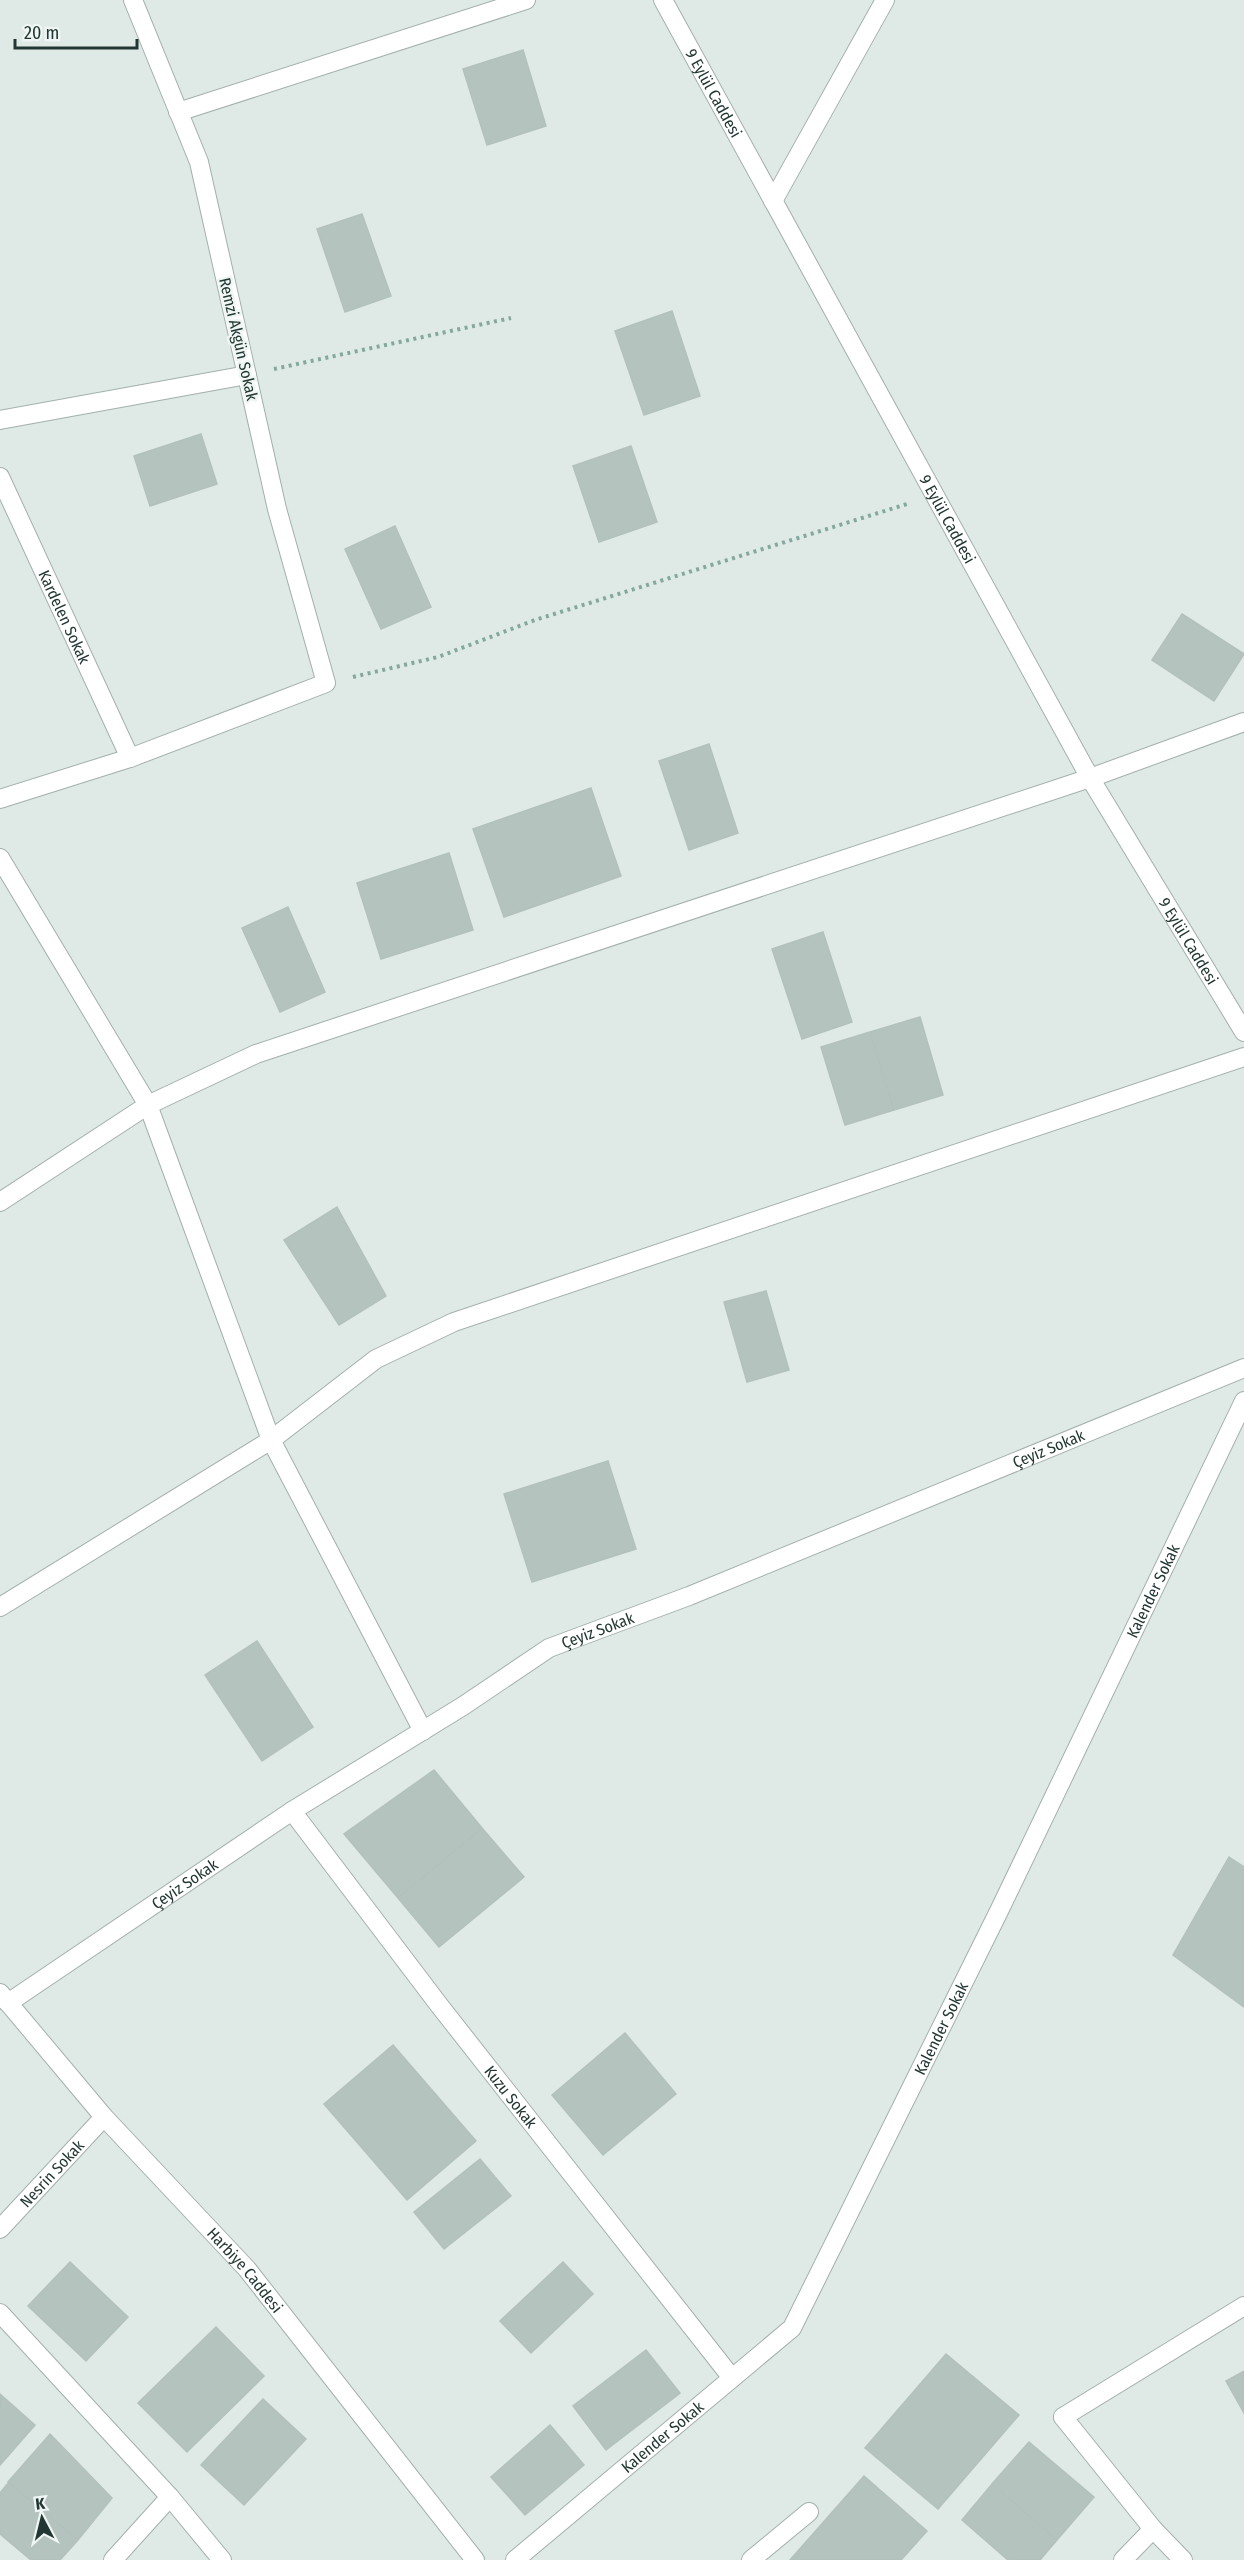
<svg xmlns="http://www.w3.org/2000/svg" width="1244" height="2560" viewBox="0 0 1244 2560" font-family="'Fira Sans Condensed',sans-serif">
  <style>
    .building { fill: #b5c3be; stroke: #b3c1bc; stroke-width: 1.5 }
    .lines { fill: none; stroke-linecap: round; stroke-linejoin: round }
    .service-casing { stroke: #a3b0ac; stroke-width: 20 }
    .minor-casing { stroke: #a3b0ac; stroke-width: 20 }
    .tertiary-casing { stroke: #a3b0ac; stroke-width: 20 }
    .path { stroke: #83a99f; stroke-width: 4; stroke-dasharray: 3 4.5; stroke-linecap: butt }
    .service { stroke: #fff; stroke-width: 18 }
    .minor { stroke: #fff; stroke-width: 18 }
    .tertiary { stroke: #fff; stroke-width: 18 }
    .labels { text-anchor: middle; stroke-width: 5; stroke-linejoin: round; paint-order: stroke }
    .street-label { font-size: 16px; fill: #223733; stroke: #eff6f3 }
  </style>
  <rect width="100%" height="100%" fill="#dfe9e5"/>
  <path class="building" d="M523,50l23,76 -59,19 -24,-76z
    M362,214l29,82 -46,16 -28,-83z
    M672,311l28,85 -56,19 -29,-84z
    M201,434l16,50 -67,22 -16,-50z
    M631,446l26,76 -58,20 -26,-76z
    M395,526l36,81 -50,22 -36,-80z
    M1182,614l62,40 -30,47 -62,-41z
    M709,744l29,89 -49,17 -30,-89z
    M591,788l30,88 -117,41 -31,-88z
    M449,853l24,77 -92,29 -24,-76z
    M288,907l37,85 -45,20 -38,-84z
    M823,932l29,90 -50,17 -30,-90z
    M920,1017l23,78 -49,15 -24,-78z
    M870,1032l24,78 -49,15 -24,-78z
    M337,1207l49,89 -47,29 -55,-85z
    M766,1291l23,79 -42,12 -23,-80z
    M608,1461l28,88 -104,33 -28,-88z
    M257,1641l56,86 -51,34 -57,-86z
    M434,1770l48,58 -84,70 -54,-64z
    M482,1828l42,49 -85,70 -41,-49z
    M1229,1857l15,10v140l-71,-52z
    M625,2033l51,61 -73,61 -51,-60z
    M393,2045l83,96 -69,59 -83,-96z
    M480,2159l31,37 -67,53 -30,-37z
    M70,2262l58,55 -42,44 -58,-55z
    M563,2262l30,32 -62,59 -31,-32z
    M216,2327l48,49 -77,76 -49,-49z
    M646,2350l34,43 -74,57 -33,-44z
    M946,2354l73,61 -81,94 -73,-61z
    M1244,2371v42l-18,-32z
    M0,2394l35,31 -35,40z
    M263,2399l43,40 -62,66 -43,-40z
    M550,2425l34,40 -59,50 -34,-38z
    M50,2434l62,64 -34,42 -70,-58z
    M1029,2442l65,55 -37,43 -65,-56z
    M864,2476l63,55 -26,29h-111z
    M9,2482l69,58 -18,20h-29l-31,-26v-41z
    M992,2484l65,56 -17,20h-32l-46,-40z"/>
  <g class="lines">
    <defs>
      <path id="service" d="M1063,2417l90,112 30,31"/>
      <g id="minor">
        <path d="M178,112l348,-112"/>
        <path d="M773,201l112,-201"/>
        <path d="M0,420l247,-45"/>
        <path id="s1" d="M0,477l130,281"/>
        <path d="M0,799l130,-41 196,-75 -49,-174 -78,-347 -66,-162"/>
        <path d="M0,858l148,247 123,335 152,291"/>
        <path d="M0,1202l148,-97 108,-51 834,-276 154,-56"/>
        <path d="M0,1607l271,-167 105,-81 78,-37 790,-265"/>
        <path id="s2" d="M292,1811l147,194 293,373"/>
        <path id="s3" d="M8,2003l284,-192 171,-105 86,-58 140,-52 555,-228"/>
        <path id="s4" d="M0,2229l104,-112"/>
        <path d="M0,2313l170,184 52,63"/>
        <path d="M1063,2417l181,-111"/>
        <path d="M113,2560l57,-63"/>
        <path id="s5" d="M515,2560l277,-232 207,-417 245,-510"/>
        <path d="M751,2560l58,-48"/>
        <path d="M1123,2560l30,-31"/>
      </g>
      <g id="tertiary">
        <path id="s6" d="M663,0l427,778 154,254"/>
        <path id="s7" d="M0,1993l104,124 143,152 228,291"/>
      </g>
    </defs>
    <use href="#service" class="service-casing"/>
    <use href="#minor" class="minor-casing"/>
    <use href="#tertiary" class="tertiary-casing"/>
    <path class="path" d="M274,369l237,-51
      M353,677l85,-20 97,-37 372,-116"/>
    <use href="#service" class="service"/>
    <use href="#minor" class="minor"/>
    <use href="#tertiary" class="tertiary"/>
  </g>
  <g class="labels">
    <g class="street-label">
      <text dy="6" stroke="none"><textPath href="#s6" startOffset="106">9 Eylül Caddesi</textPath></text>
      <text transform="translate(239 339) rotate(77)" y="6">Remzi Akgün Sokak</text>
      <text dy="6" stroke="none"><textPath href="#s6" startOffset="592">9 Eylül Caddesi</textPath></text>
      <text dy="6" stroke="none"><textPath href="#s1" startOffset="154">Kardelen Sokak</textPath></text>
      <text dy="6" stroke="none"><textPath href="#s6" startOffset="1078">9 Eylül Caddesi</textPath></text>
      <text dy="6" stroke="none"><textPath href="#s3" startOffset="1185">Çeyiz Sokak</textPath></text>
      <text dy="6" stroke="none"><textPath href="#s5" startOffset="1182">Kalender Sokak</textPath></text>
      <text dy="6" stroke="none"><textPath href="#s3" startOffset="699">Çeyiz Sokak</textPath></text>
      <text dy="6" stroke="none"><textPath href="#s3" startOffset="213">Çeyiz Sokak</textPath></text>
      <text dy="6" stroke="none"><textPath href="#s5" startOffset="696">Kalender Sokak</textPath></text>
      <text dy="6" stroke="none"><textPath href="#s2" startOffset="360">Kuzu Sokak</textPath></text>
      <text dy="6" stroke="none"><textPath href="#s4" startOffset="76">Nesrin Sokak</textPath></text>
      <text dy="6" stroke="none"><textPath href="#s7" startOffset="370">Harbiye Caddesi</textPath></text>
      <text dy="6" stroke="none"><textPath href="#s5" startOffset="192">Kalender Sokak</textPath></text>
    </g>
  </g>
  <g transform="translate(42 2518) rotate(353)" stroke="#eff6f3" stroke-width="4.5" paint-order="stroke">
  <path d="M0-4.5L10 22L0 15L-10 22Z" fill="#223733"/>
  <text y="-9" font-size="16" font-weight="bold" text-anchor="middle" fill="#223733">K</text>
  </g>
  <path d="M15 39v9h122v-9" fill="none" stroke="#223733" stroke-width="3"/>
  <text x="24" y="39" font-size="18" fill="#223733" stroke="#eff6f3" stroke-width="4.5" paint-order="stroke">20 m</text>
</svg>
